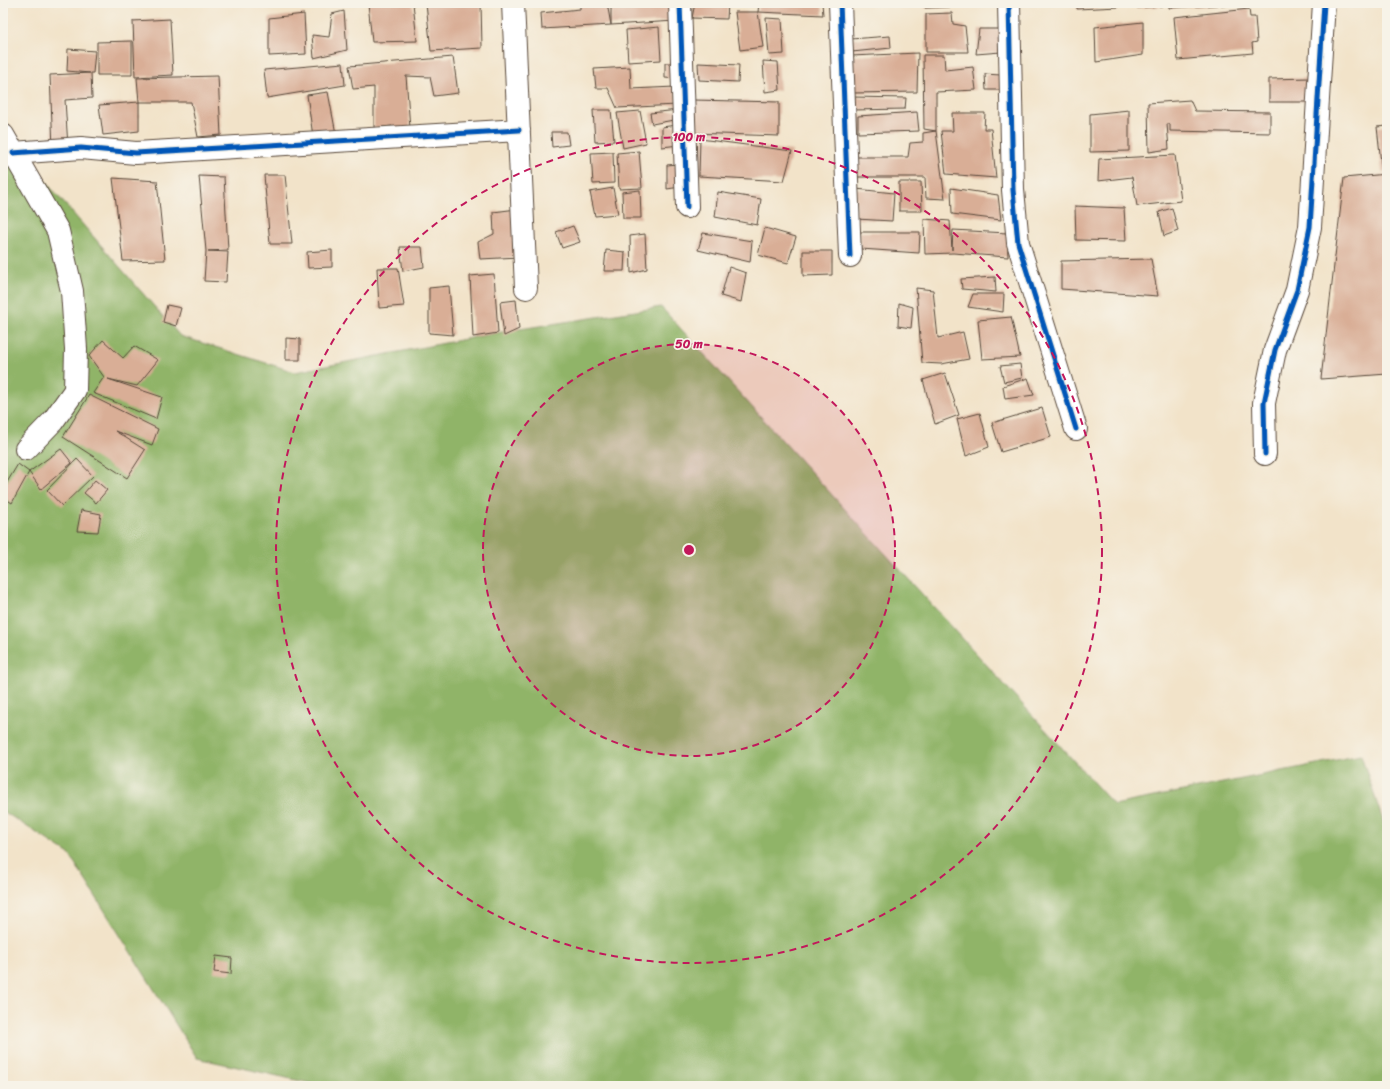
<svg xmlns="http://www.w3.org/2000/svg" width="1390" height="1089" viewBox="0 0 1390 1089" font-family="Sriracha,sans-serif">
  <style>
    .forest { fill: #90b468; stroke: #666f43 }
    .building { fill: #d9ae96 }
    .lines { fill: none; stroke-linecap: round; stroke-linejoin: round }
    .minor-casing { stroke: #564638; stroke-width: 24 }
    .minor { stroke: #fff; stroke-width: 22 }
    .cycleway-casing { stroke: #f7f3e8; stroke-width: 8 }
    .cycleway { stroke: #0057b8; stroke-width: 5 }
    .ring { fill: none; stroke: #c2185b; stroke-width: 2; stroke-dasharray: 7 5 }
    .centre { fill: #c2185b; stroke: #f7f3e8; stroke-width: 2 }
    .ring-label { font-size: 12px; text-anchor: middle; font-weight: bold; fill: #c2185b; stroke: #f7f3e8; stroke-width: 3.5; stroke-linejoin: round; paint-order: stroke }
  </style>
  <rect width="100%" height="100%" fill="#f7f3e8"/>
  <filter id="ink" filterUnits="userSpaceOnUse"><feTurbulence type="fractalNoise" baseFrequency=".025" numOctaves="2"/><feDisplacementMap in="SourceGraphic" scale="8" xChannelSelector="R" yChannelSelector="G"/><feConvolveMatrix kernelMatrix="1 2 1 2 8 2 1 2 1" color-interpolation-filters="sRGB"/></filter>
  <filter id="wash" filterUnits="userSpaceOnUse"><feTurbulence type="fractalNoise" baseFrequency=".012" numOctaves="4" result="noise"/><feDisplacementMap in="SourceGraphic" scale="16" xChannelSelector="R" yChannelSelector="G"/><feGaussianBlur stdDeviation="0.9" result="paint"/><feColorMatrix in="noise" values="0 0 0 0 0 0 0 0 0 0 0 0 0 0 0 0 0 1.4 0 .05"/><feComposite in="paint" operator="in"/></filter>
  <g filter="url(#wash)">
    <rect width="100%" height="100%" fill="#f2e3c9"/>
    <path class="forest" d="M3,139l20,17 157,180 115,36 212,-41 154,-24 453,498 247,-50 26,78v253h-1064l-126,-28 -128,-204 -66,-43z"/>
    <g id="blocks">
      <path class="building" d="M368,3h45l4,38 -45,1z
        M426,3h55l1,45 -51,3z
        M580,3h27l4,22 -69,4 -1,-16 39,-4z
        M611,3h27l1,3 34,-3 2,18 -64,4z
        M695,3h33l-1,16 -35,-1z
        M759,3h63l1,12 -65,-3z
        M924,3h54v3l-53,2z
        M1077,3h42v4l-42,2z
        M1137,3h25v3l-25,2z
        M1169,3h48v2l-48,3z
        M1222,3h19v1l-19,2z
        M1249,9l1,8h5l2,25 -5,1 1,10 -75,7 -4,-43z
        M344,11l3,39 -33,8 -2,-23 17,2 3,-23z
        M735,12h23l5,35 -23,3z
        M952,13l1,11 12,2 3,26h-42v-38z
        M304,14l2,40 -37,2v-38z
        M766,18l16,1 2,35 -15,1z
        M170,19l3,56 -38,2 -2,-56z
        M1143,22v33l-47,7 -1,-35z
        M659,27l2,33 -33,2 -2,-32z
        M979,29h23l-1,23 -25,2z
        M890,36l1,12 -39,4 -1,-13z
        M132,41v34h-35v-33z
        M68,49l27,2 -2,22h-2l1,25 -27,2 3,47 -15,1 -3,-73 40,-2 -23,-2z
        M918,53l-1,39 -65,1 -1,-37z
        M923,55h21l1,15 28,-3 3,23 -40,2v39l-12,-2z
        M453,57l5,36 -24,3 -4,-19 -24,-1 4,52 -18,2v-4l-18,2v-41l-21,2 -4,-23z
        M763,61l15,1 2,28 -15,2z
        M343,63l2,22 -78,13 -3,-28z
        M665,63h12v16l-12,-1z
        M698,63l41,2 -1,17 -39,-2z
        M630,67l1,22 44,-2 2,18 -60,3 -9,-20h-12l-2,-19z
        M985,74l15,1 2,15h-16z
        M218,76l3,59 -23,2 -7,-35h-52l-2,-24z
        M1310,78v24h-41v-23z
        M328,92l8,42 -23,2 -6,-41z
        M852,97l54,1 -1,11 -53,1z
        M693,100l86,2v34l-88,-3z
        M1190,100l5,11 75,1v21l-100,-2v-7h-3l2,25 -20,3 -1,-49z
        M139,102v29l-36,4 -4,-30z
        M593,110h18l3,31 -19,1z
        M678,110l1,9 -27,5 -2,-11z
        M1129,110v41l-39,1v-38z
        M640,111l6,32 -23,5 -6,-35z
        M917,112l2,19 -61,2v-17z
        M952,113h33l-1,16h7l5,49 -50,-4 -5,-43h12z
        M676,125l3,20 -17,2v-20z
        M1387,126v45l-5,1 -5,-45z
        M936,131l9,68 -19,-1 -1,-21h-72l-2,-20h57l2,-14 13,-1v-9z
        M551,132h16l2,13 -17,2z
        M700,139l92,12 -8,30 -85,-5z
        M639,151l3,37 -23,1 -2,-36z
        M613,152l1,31 -21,1 -2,-31z
        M1175,155l6,46 -44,5 -5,-29 -34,4 1,-22z
        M679,164l1,23 -13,2v-24z
        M1387,174v200l-66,5 23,-201z
        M264,175h21l7,69h-22z
        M199,176l25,1 4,73 -20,1 20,1 -2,30 -22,-1 2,-30z
        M113,178l44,3 8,79 -42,1z
        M899,182h22l1,29h-23z
        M613,188l5,26 -23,2 -5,-24z
        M951,188l47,7 3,25 -49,-6z
        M856,189l38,4 -2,28 -36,-2z
        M640,190l1,28h-18l-1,-26z
        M718,192l43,7 -4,26 -42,-8z
        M1075,206l49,2 2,33 -50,-1z
        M1172,208l6,23 -14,5 -5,-24z
        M517,209l3,48 -40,2 -2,-17 16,-8 -1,-22z
        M924,219l26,2 2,29 1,-20 54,3 1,24 -55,-4 -28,1z
        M573,226l7,16 -18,6 -6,-16z
        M765,228l31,9 -8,26 -30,-8z
        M860,232h60l-1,21 -58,-4z
        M703,233l49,8 -2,21 -52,-12z
        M645,234l2,35 -16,4 -1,-37z
        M400,247h22l2,20 -21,4z
        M332,250v17l-24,1 -1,-16z
        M606,250l19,2 -1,19h-20z
        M803,251h29v24l-29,1z
        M1151,259l7,37 -97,-7v-28z
        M729,267l17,6 -5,29 -20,-6z
        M377,268h21l6,38 -25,2z
        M494,274l4,59 -25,4 -3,-61z
        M995,277l1,15 -34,-3 -1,-10z
        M449,286l4,49 -24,-2v-45z
        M916,288l17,2 5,48 25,-6 6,27 -28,5 -19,-1z
        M973,294h31l-1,18 -35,-5z
        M516,300l3,29 -15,7 -4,-34z
        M899,303l14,4 -2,21 -13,-2z
        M167,305l14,3 -5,18 -13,-4z
        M1011,317l9,40 -38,2 -4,-39z
        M286,338l14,1v21h-14z
        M103,340l20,18 11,-12 24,14 -21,26 -29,-7 54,18 -6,22 -63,-26 11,-16 -15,-21z
        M1020,364l2,14 -18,4 -4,-16z
        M945,373l14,42 -24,9 -12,-44z
        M1028,378l6,17 -29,4 -2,-13z
        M89,395l69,34 -6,16 -37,-14 30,19 -18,28 -64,-41z
        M1042,408l9,29 -50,15 -9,-29z
        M980,413l9,34 -23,9 -9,-37z
        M61,449l11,14 -31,26 -12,-17z
        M77,459l16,17 -31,30 -15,-16z
        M18,464l11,8 -17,31 -9,-6v-8z
        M95,480l12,10 -11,13 -12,-10z
        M81,510l20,4 -3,18 -21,-1z
        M216,956l16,2 -1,16 -17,-2z"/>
    </g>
  </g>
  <g filter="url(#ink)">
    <use href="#blocks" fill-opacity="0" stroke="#564638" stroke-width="1"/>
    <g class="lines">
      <defs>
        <path id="minor" d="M513,3l13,285
          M680,3l7,204
          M840,3l10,253
          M1009,3l4,187 5,53 58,186
          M3,135l55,96 14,60 4,58 -1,41 -22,31 -27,28
          M13,153l68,-5 55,5 383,-23
          M1265,454l-1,-51 11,-53 22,-60 13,-63 14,-224"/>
      </defs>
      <use href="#minor" class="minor-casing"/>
      <use href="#minor" class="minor"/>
      <defs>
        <path id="cycleway" d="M680,3l7,204
          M840,3l10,253
          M1009,3l4,187 5,53 58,186
          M13,153l68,-5 55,5 383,-23
          M1265,454l-1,-51 11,-53 22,-60 13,-63 14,-224"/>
      </defs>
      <use href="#cycleway" class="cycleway-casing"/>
      <use href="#cycleway" class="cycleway"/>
    </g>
  </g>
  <circle cx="689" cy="550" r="206" fill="#c2185b" fill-opacity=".12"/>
  <g class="ring">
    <circle cx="689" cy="550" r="206"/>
    <circle cx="689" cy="550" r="413"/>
  </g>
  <circle cx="689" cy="550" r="6" class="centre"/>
  <g class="ring-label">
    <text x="689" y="141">100 m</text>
    <text x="689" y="348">50 m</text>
  </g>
  <rect width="1390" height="1089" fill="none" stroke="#f7f3e8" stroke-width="16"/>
</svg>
